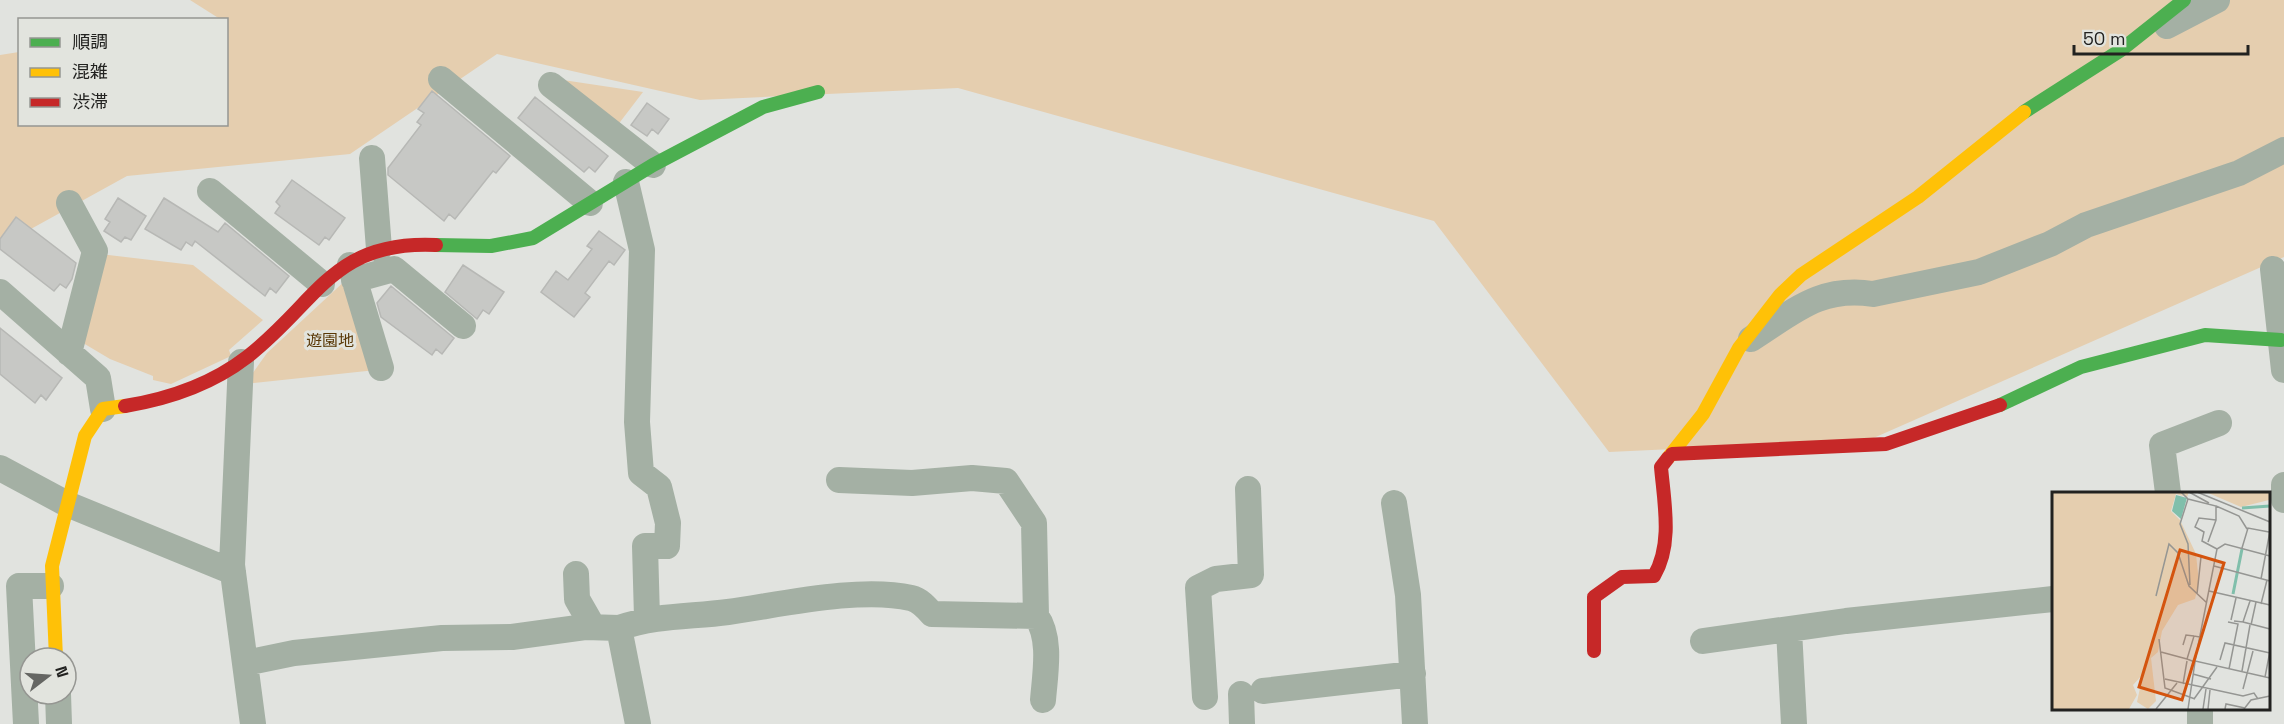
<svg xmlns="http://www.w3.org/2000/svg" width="2284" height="724" viewBox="0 0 2284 724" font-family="'Space Grotesk','Noto Sans JP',sans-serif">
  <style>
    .green { fill: #e5ceaf }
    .building { fill: #c7c8c5; stroke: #b7b8b5; stroke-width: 1.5 }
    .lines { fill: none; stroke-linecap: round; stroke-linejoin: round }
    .street { stroke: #a4b0a4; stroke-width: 26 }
    .fast { stroke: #4caf50; stroke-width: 14 }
    .slow { stroke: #ffc107; stroke-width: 14 }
    .jam { stroke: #c62828; stroke-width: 14 }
    .labels { text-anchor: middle; stroke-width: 6; stroke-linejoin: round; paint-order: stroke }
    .park-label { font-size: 16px; fill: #593807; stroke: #e2e4de }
    .inset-river { fill: none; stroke: #80bfab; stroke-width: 3 }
    .inset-road { fill: none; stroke: #959693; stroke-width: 1.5 }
    .view { fill: #d4540e; fill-opacity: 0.15; stroke: #d4540e; stroke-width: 3 }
    .inset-edge { fill: none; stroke: #222220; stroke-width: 3 }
  </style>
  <rect width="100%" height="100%" fill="#e1e3df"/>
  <path class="green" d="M190,0h2094v257l-415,183 -260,12 -175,-231 -476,-133 -258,12 -203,-46 -147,100 -223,22 -127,70v-191l19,-3 1,72h206v-104l-6,-1z
    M563,80l80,12 -26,34z
    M100,254l93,11 70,55 -34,30 2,6 -60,28 -18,-4v-4l-43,-17 -32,-19z
    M348,278l28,92 -131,14 22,-31z"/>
  <path class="building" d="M432,91l78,65 -14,17 -3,-2 -38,48 -6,-5 -5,7 -56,-46v-7l33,-43 -4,-3 7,-9 -6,-4z
    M535,97l73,59 -13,16 -6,-5 -5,5 -66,-54z
    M647,103l22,16 -11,15 -6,-5 -5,7 -16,-11z
    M292,180l53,38 -16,22 -4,-3 -6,8 -44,-32 5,-7 -4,-4z
    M118,198l28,18 -15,24 -6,-3 -4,5 -17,-11 6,-9 -5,-3z
    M164,198l54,34 7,-9 64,53 -13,17 -6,-5 -5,8 -70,-55 -3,5 -6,-4 -5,8 -36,-21z
    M16,217l60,46 -4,16 -6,9 -6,-4 -6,7 -54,-42v-10z
    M599,231l26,19 -11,15 -5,-4 -24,32 5,4 -16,20 -33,-25 15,-21 12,9 24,-31 -5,-3z
    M463,265l41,27 -15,22 -6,-4 -6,9 -32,-27z
    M391,286l63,52 -12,16 -6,-5 -4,6 -51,-38 -4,-14z
    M0,328l62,50 -16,22 -5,-5 -6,8 -35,-29z"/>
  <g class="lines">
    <path class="street" d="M2167,26l50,-26
      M441,79l149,124
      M551,85l102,80
      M372,158l7,91
      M626,182l16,68 -5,172 4,51 18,14 9,36 -1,23h-22l2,72
      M210,191l112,93
      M69,203l26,48 -26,102
      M350,265l31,103
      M2273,269l11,101
      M354,280l40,-11 69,57
      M0,292l98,86 5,31
      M1751,339c43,-27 68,-53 122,-45l106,-22 71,-28 36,-19 153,-52 45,-23
      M241,362l-9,203 21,159
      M0,468l67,36 166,68
      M839,480l73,3 60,-5 34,3 28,42 2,93
      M2284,485v15
      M2168,493l-6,-48 57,-22
      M1394,503l14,92 7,129
      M576,574l1,25 16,28
      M1789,630l5,94
      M1703,641l143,-20 207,-22
      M245,663l49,-10 148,-15 70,-1 73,-10 34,1
      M1263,691l150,-17
      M58,694l1,30
      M1241,694l1,30
      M1205,697l-7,-109 18,-9 35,-4 -3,-86
      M26,724l-7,-138h32
      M638,724l-19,-96c37,-13 71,-11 109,-16 51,-7 132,-26 183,-14 9,2 15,9 21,16l104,2c16,22 9,58 7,84
      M2200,724v-16"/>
    <path class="fast" d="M2024,112l97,-62 63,-50
      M436,245l55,1 42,-8 120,-73 110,-58 55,-15
      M2000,405l81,-38 124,-32 76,5"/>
    <path class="slow" d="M1668,458l35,-44 36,-66 41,-53 21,-20 117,-78 106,-85
      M56,658l-4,-92 33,-130 18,-27 22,-3"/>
    <path class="jam" d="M125,406c43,-7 87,-22 122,-49 71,-55 85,-117 189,-112
      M1672,454l214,-10 114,-39
      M1594,651v-54l28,-20 32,-1c19,-32 10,-74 7,-109l7,-9"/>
  </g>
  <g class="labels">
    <g class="park-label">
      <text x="330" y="346">遊園地</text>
    </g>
  </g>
  <g transform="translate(2052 492)">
    <rect width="218" height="218" fill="#e1e3df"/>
    <path d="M0,0h137l-2,5 -11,-3 -5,17 9,9 16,34 3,29 -4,16 -17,6 -16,26 -4,21 -7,6 5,43 -8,8 -11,-7 6,-28 -10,11 4,10 -8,14h-77zM154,0h63v8l-28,7z" fill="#e5ceaf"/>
    <path d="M124,3l11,3 -6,21 -9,-8z" fill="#80bfab"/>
    <path class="inset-river" d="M190,16l28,-2M181,102l9,-45"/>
    <path class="inset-road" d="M129,0l7,7 -8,25 8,20 2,41M137,0l20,11M145,0l73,30M136,7l28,7v14l-8,22M164,14l23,10 8,13M164,28l-17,-2 -4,9 9,5 -2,9 15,8M190,56l6,-20 21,4M218,64l-45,-12 -8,5 -22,112 75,17M162,74l56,15M209,87l9,-48M157,99l61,14M145,102l4,-37M104,104l13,-52 9,9 11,33 18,17M209,112l6,-24M179,128l5,-22M182,129l9,1 7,-21M176,130l10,2 -9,45M191,130l27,7M199,133l5,-23M107,147l6,49 30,11M131,153l3,-10 8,1M109,160l26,7M168,168l5,-17 45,10M190,179l8,-46M141,182l18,5M213,185l5,-26M113,187l78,17 11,-3 4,6M131,192l4,-23M191,197l10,-38M142,207l23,-32M104,217l21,-26M136,217l7,-47 -8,-3 7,-23 6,1M151,217l3,-20M156,217l2,-19M173,217l1,-5 19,4M192,217l7,-9 19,-4"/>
    <path class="view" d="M128,58l44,13 -42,137 -43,-13z"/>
    <rect width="218" height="218" class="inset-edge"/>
  </g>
  <rect x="18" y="18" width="210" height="108" fill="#e2e4de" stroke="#959692" stroke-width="1.5"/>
  <rect x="30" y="38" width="30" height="9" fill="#4caf50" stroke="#959692" stroke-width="1.5"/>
  <text x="72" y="48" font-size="18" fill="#222220">順調</text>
  <rect x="30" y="68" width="30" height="9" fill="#ffc107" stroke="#959692" stroke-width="1.5"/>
  <text x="72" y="78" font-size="18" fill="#222220">混雑</text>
  <rect x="30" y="98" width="30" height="9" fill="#c62828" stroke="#959692" stroke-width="1.5"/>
  <text x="72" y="108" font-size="18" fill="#222220">渋滞</text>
  <g transform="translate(48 676) rotate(73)"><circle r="28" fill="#e2e4de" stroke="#959692" stroke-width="1.5"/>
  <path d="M0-4.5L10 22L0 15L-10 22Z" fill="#656663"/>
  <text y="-9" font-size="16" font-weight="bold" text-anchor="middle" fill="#222220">N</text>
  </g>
  <path d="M2074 45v9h174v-9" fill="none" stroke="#222220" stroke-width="3"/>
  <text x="2083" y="45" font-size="18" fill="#222220" stroke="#e2e4de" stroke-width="4.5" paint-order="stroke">50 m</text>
</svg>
